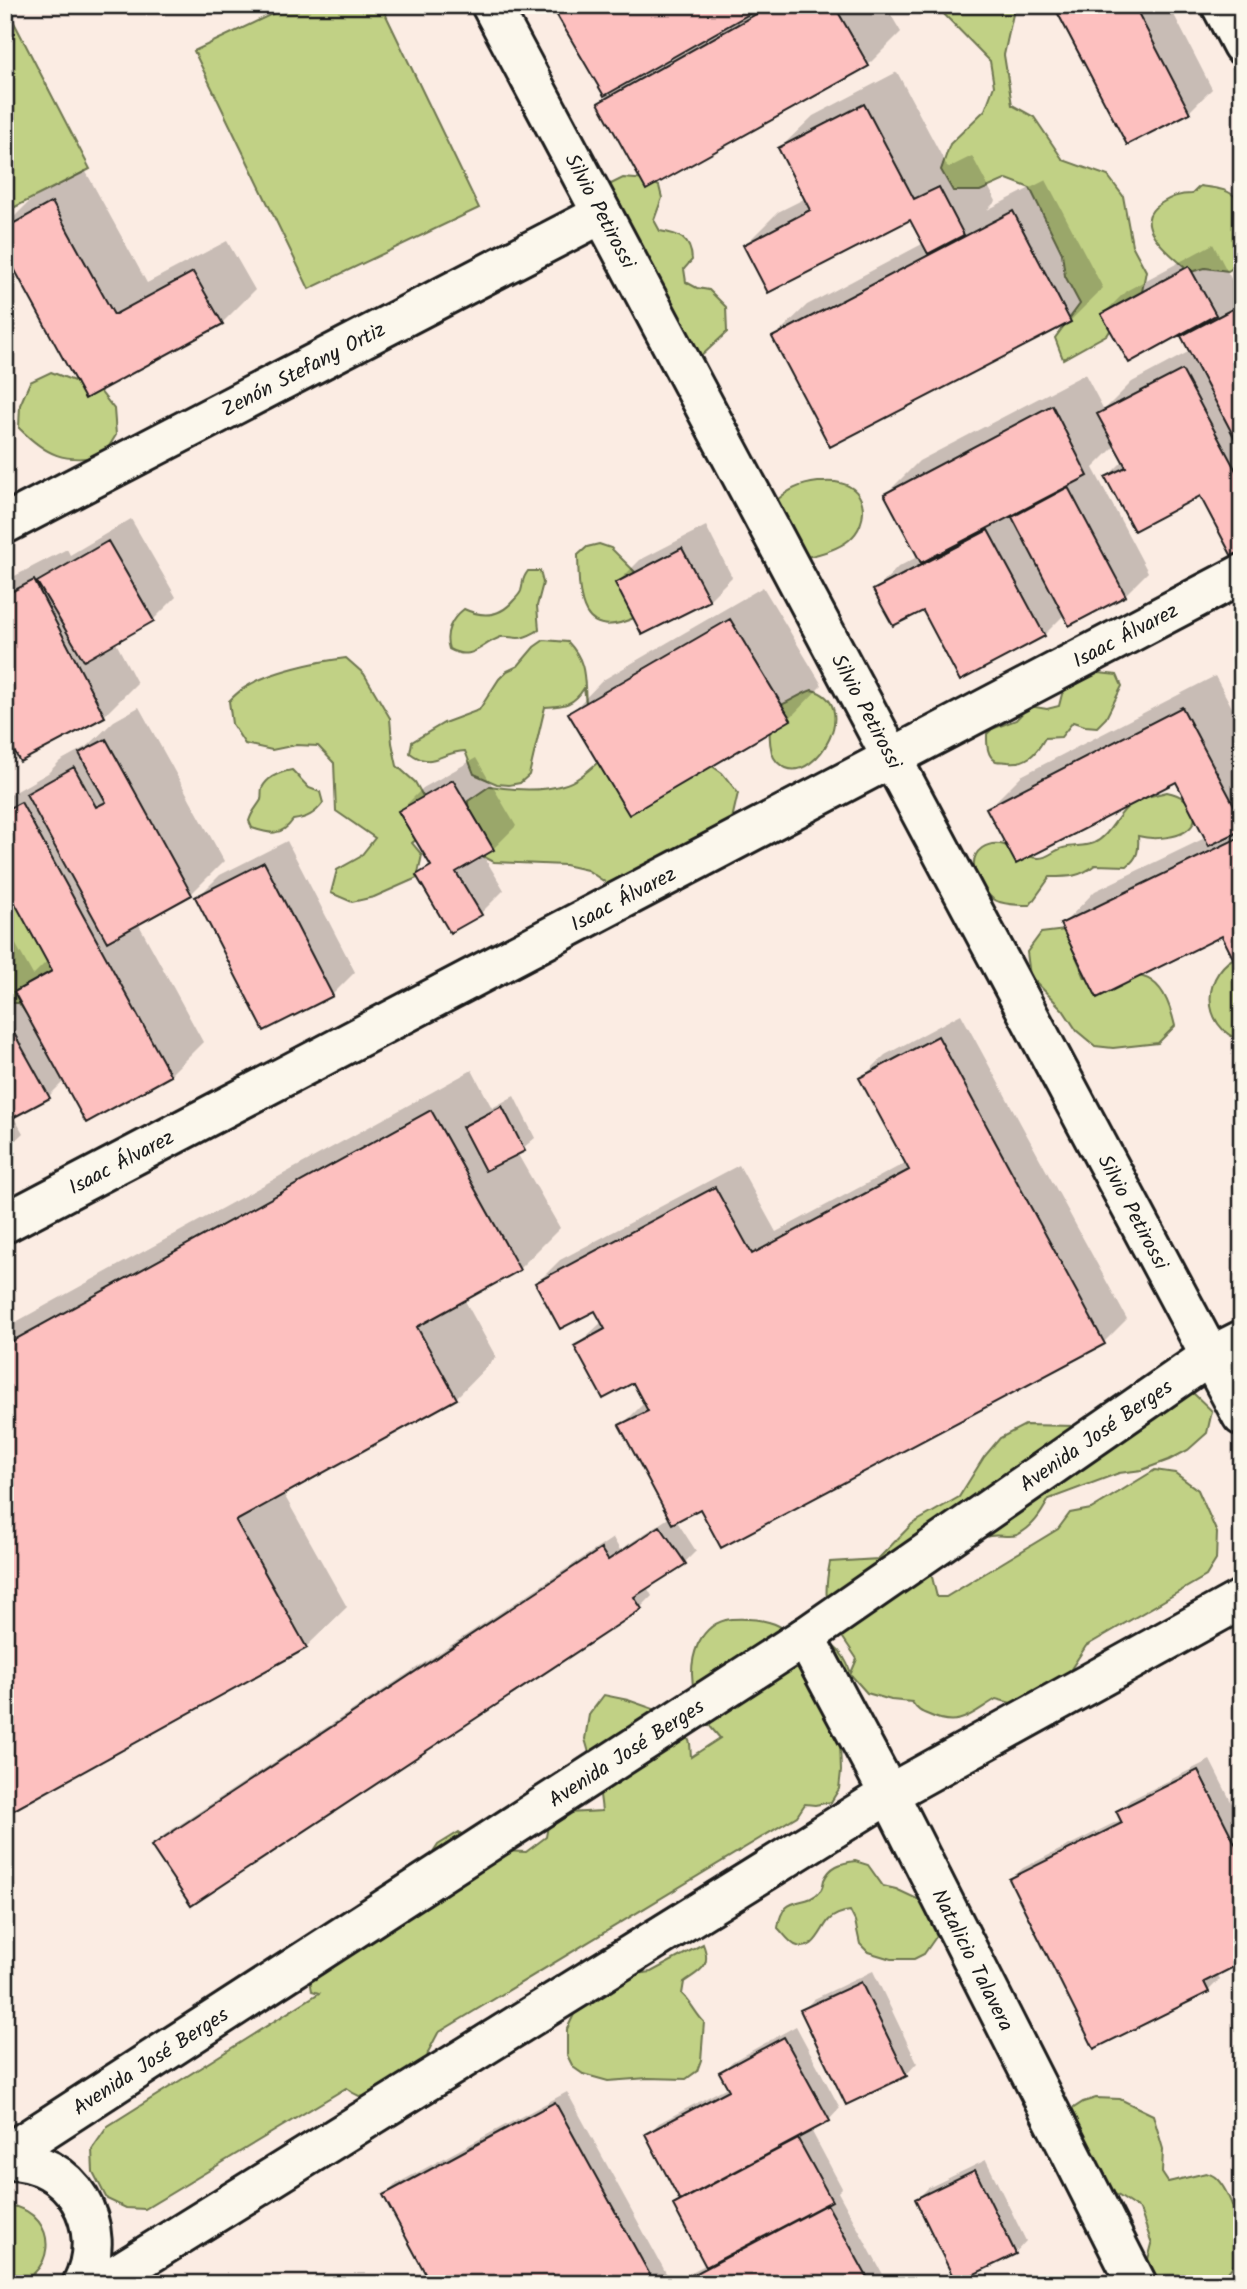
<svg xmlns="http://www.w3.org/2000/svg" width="1247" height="2289" viewBox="0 0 1247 2289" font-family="Kalam,sans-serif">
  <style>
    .green { fill: #c1d185; stroke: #6e7650; stroke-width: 2 }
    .shadow { fill: #0003 }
    .building { fill: #fdc0bf; stroke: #1c1c1c; stroke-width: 2 }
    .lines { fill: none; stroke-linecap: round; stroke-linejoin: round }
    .minor-casing { stroke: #1c1c1c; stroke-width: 44 }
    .major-casing { stroke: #1c1c1c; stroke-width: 44 }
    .minor { stroke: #fbf7ec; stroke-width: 38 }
    .major { stroke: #fbf7ec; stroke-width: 38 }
    .labels { text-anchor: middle; stroke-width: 6; stroke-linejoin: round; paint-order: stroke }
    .street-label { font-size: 21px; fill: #1c1c1c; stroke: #fbf7ec }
  </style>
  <rect width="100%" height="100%" fill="#fbece3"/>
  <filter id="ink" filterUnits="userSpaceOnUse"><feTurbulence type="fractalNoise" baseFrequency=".0143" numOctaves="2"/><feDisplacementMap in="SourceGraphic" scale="14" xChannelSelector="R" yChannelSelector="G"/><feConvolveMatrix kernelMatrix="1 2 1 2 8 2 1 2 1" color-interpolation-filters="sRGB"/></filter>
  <g filter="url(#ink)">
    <path class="green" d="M5,5l85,164 -85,43z
      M291,5h90l98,203 -170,81 -115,-238z
      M935,5h80l-11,50 8,50 22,12 29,43 45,16 15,20 9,49 14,26 -5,26 -20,16 -13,21 -45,25 -8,-21 25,-34 -15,-28 -3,-23 -32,-65 -23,-9 -27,12h-27l-12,-21 9,-26 35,-34 9,-24 -4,-25z
      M623,178l25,2 11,6 3,12 -8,22 6,11c19,3 31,7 32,29l-8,9 2,13 11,6 12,2 17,17 1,25 -31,29 -95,-172z
      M1200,186c18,2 30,3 42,17v59l-14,9 -23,-3 -14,4c-16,-14 -64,-48 -31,-68 11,-7 19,-10 32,-10z
      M51,372l49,19 14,18 2,26 -13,21c-39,7 -56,0 -84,-28l1,-23 10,-23z
      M818,482c7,0 16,-1 22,1 29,6 29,41 9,57 -12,10 -32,15 -47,18l-28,-55c13,-13 26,-19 44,-21z
      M599,544l12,4 25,25v44c-58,27 -57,-22 -58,-62l9,-8z
      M528,571h12l3,12 -6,23 2,24c-6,3 -13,8 -21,8 -6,0 -11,-2 -17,-1 -21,7 -28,25 -52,12 -5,-16 2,-30 15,-40 19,9 36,8 50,-9 3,-3 6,-6 7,-9 3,-10 0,-11 7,-20z
      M544,640l24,2c19,20 16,36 18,61l-2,-15c-10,17 -20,18 -39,19l-16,68 -9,8 -11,2 -12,-1 -23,-10 -9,-23c-25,1 -33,19 -55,2l2,-11 32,-19 35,-13 20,-31 8,-8 11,-5 16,-19z
      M346,658l18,16 26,44 2,25 5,23 18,16 13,23 2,24 -18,14 10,12 -5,23 -43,19 -22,5 -21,-9 6,-23 23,-13 15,-19 -39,-27 -2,-48 -16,-17 -22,-1 -24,5 -27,-6 -13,-20 -3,-23c5,-5 11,-11 17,-14 22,-15 73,-26 100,-29z
      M1099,673l18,2 5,11 -16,32 -9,9 -12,-1 -12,-4 -12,15 -16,1c-4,7 -8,14 -15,19 -6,4 -15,6 -22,5 -4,-1 -8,0 -12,-1 -10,-5 -9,-19 -9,-27l5,-5 24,-9 13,-14 18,3 12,-3 3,-12 4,-5z
      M812,690c50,13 5,91 -26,78 -7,-3 -12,-8 -14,-15 -5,-21 -2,-28 7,-47 12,-5 21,-12 33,-16z
      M605,756l97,3 20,14 16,20 -6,26 -16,19 -81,41 -27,5 -21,-14 -22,-5 -71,-3 -23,-12 -3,-49 22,-15c23,4 50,6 73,-1 16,-4 30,-19 42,-29z
      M292,770l17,18 11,4 3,11c-8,11 -16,15 -30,17 -12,17 -23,14 -41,8l-3,-7c3,-10 8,-14 12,-21 1,-4 0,-8 1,-12 6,-12 18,-16 30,-18z
      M1167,792c14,3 21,8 29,20 -1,4 -1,8 -3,12 -9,15 -40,16 -55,12 1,14 0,22 -11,30l-32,-1c-15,12 -26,12 -45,12l-20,28c-11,0 -28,0 -37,-6 -13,-11 -29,-38 -11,-51 21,-14 37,10 56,10 9,1 16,-8 25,-10 10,-3 21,-1 31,-5 16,-7 23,-29 37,-39 10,-7 25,-9 36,-12z
      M5,856l57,120 -37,36 -6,-9h-14z
      M1065,930l20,48c52,-5 76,-13 90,48l-17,17 -45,5 -18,-2 -18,-15 -14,-21 -33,-34 -3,-24 14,-19z
      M1242,954v87c-43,-14 -41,-71 0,-87z
      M1179,1391l13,1 20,19 -5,22 -19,17 -19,10 -27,10 -23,3 -70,26c-8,15 -16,28 -32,36 -8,3 -19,-1 -27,1 -26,4 -43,18 -59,37l6,24h9l112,-68 12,-16 21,-4 64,-39 20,3 23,17 19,43 -1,27 -10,16 -120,70 -15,23 -11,23 -45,12 -19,-5c-25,15 -37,30 -67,16 -8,-3 -12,-5 -17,-13l-21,-2 -24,-7 -16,-18 -1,11 -11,25 2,60 -2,18 -8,13 -16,3 -10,-1 -8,12 -359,217 -10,19 -3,24c-26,14 -52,35 -79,12l-201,121 -19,-1 -19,-9 -14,-27 -1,-23 16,-23 211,-133 -7,-2 -4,-22 113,-98 17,-26 21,-13 20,18 47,2 20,-15 4,-23 52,-3 -3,-24 -14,-48 4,-24 15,-20 24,5 51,18 11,25 1,14 29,-19c-24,-25 -36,-62 -22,-94 7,-14 17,-23 33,-25 14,-1 35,0 48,7 5,2 8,6 14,8 31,10 45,3 58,39l6,-14c-26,-40 -37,-47 -27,-97l48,-3 34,-35 47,-27 25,-40 16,-19 25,-13 51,1z
      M855,1861l13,4 15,21 13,3 30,14 13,20 -1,11 -14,20 -10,5h-23l-23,-7 -8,-8 -5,-23 -5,-10c-8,1 -15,3 -21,9 -9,10 -15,34 -34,25 -6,-3 -12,-12 -17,-17 4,-36 28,-19 42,-37 3,-3 3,-7 4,-11 6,-14 17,-17 31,-19z
      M703,1944c9,23 -2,26 -19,38l-2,12c9,8 13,19 22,28l-3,38 -4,11 -11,8 -38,-1 -40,3 -25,-7 -10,-7 -6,-12v-26l10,-21 38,-31 36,-5z
      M1096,2098l24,1 33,16 10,34 -1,24 6,9 38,-9c3,1 7,2 10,5 13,12 31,60 24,78 -5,11 -15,14 -16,28h-78v-17l6,-23 -12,-34 -21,-14 -31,-16 -25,-65 20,-13z
      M9,2205c55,10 46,79 -4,78v-77z"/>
    <path class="shadow" d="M553,5h332l16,27 -33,33 -268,38 6,-6z
      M1060,5h109l43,84 -23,23z
      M897,72l51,96 24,-12 24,45 -9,9 59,-30 57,108 -33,33 -296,16 33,-32 117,-62 -13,-26 -166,28 33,-33 28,-14 -26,-50 33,-32z
      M85,170l62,113 80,-42 28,49 -33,33 -136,73 -81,-147v-23l25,-25z
      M1213,244l25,48 4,-2v271l-41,-67 -94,-17 17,-17 -8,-15 -23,23 55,104 -23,23 -60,19 -21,21 -120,-27 -49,-17 23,-24 21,-11 -33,-62 33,-33 166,-87 19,36 28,-28 58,-31 -7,-14 8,-9 -88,-14 23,-23z
      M131,519l45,78 -23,23 -38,21 22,42 -33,33 -99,15v-150l62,-32 3,6z
      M706,526l26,51 -23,23 -92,-17 23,-23z
      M763,587l59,98 -32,33 -219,-5 32,-33z
      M1215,676l27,50v246l-19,-38 -160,-10 32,-33 112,-54 -30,-58 -189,30 33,-33z
      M139,707l85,154 -33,33 -53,29 65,119 -33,33 -83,45 -22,-40 -17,17 -35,19 10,17 -18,17v-225l28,50 15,-15 -43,-78v-84l43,-25 12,-12 29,-16 25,-24z
      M476,758l40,68 -23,23 -10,6 21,35 -23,23 -63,-38 13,-12 -31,-52 23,-23z
      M287,841l68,131 -23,23 -135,-97 23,-23z
      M961,1014l166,305 -23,23 -403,165 -25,13 20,31 -11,11 -38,25 5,9 -11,11 -488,239 11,-11 449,-297 7,12 50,-33 -49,-91 24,-24 -11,-21 -58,-35 27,-25 -7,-12 -59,-26 23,-23 179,-95 37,67 131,-70 -45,-84 23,-23z
      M472,1070l20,38 22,-12 21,42 -18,15 43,75 -41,41 -55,30 32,58 -40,41 -173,95 64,114 -41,40 -301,166v-485z
      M1210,1760l32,63v138l-25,12 3,6 -12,12 -197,-112 12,-11 99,-49 -4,-8 12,-11z
      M873,1971l44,92 -11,12 -104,-64 12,-12z
      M796,2026l44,82 -11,12 -18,10 31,58 -4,4 48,88 -3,4h-208l7,-7 25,-13 -32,-58 6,-7 -34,-64 12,-12 70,-37 -8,-14 12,-11z
      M567,2092l105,192h-239l-48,-89 11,-11z
      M986,2160l40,81 -11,12 -98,-54 11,-11z"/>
    <path class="building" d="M551,5h214l-161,91z
      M772,5h62l35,61 -223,124 -48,-87z
      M1060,5h74l56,108 -63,32 -72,-137z
      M864,104l50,95 25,-12 25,48 -36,19 -18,-34 -142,73 -25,-48 67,-35 -32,-62z
      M52,202l62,113 79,-43 30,52 -138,75 -80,-147v-24z
      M1013,211l58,111 -241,125 -58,-110z
      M1189,266l27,49 -87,48 -28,-49z
      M1242,304v148l-61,-116z
      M1182,370l60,112v81l-5,3 -37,-70 -66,35 -29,-54 21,-10 -29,-53z
      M1052,405l36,71 -167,87 -37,-69z
      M1068,487l58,109 -57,30 -57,-109z
      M988,530l57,106 -85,45 -37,-70 -30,15 -20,-36z
      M108,541l46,80 -70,40 -47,-79z
      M682,548l28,53 -68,34 -27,-52z
      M34,580l71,137 -85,45 -15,-28v-139z
      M730,619l61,101 -162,95 -61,-102z
      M1182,707l60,113v10l-33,16 -33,-64 -160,82 -30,-56z
      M106,739l86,156 -85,47 -81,-148 48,-27 22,40 10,-5 -27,-49z
      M453,780l41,70 -38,22 26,43 -32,18 -34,-58 15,-9 -33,-55z
      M21,802l150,274 -85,47 -72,-131 38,-21 -47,-86v-75z
      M1242,836v140l-20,-40 -125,62 -37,-74z
      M264,862l69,134 -69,35 -69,-134z
      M5,1017l45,81 -45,24z
      M938,1036l167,308 -384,204 -21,-39 -28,15 -53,-99 29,-14 -15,-28 -30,16 -29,-53 31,-17 -10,-18 -35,18 -25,-46 180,-96 37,67 157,-84 -50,-92z
      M502,1106l23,45 -40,20 -23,-44z
      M431,1110l89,160 -103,57 40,72 -221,122 71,127 -302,167v-470z
      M660,1526l26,38 -52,33 8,12 -451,297 -40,-60 450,-297 7,11z
      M1198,1770l44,87v106l-38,19 5,10 -115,57 -85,-170 113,-56 -6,-12z
      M861,1982l46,94 -61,29 -46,-95z
      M784,2037l46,84 -150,80 -35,-67 84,-44 -10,-18z
      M555,2102l100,182h-224l-48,-89z
      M798,2139l34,62 -126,66 -33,-62z
      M975,2170l41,84 -60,29 -41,-84z
      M827,2204l44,80h-195z"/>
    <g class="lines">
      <defs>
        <g id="minor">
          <path id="s1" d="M491,5l751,1411"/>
          <path d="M1221,5l21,40"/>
          <path id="s2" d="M5,524l597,-310"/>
          <path id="s3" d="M5,1223l1237,-649"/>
          <path id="s4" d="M805,1637l84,157 248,490"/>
        </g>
        <g id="major">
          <path id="s5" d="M5,2155l800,-518 405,-281 32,-16"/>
          <path d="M5,2160c67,-2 106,66 77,124"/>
          <path d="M101,2284l788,-490 353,-195"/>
        </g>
      </defs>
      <use href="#minor" class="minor-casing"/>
      <use href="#major" class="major-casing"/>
      <use href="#minor" class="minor"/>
      <use href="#major" class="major"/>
    </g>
  </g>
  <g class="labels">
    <g class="street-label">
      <text dy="7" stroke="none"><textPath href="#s1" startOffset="233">Silvio Petirossi</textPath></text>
      <text dy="7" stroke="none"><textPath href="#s2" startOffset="336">Zenón Stefany Ortiz</textPath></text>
      <text dy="7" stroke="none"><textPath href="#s3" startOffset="1265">Isaac Álvarez</textPath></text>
      <text dy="7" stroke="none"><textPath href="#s1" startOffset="800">Silvio Petirossi</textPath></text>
      <text dy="7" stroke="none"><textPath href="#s3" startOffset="698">Isaac Álvarez</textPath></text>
      <text dy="7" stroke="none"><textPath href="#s3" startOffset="131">Isaac Álvarez</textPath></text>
      <text dy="7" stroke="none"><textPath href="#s1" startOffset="1367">Silvio Petirossi</textPath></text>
      <text dy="7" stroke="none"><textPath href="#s5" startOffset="1307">Avenida José Berges</textPath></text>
      <text dy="7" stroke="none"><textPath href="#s5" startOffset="740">Avenida José Berges</textPath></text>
      <text dy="7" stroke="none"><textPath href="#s4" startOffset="364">Natalicio Talavera</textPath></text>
      <text dy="7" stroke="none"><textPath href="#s5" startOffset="173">Avenida José Berges</textPath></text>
    </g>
  </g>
  <rect width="1247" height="2289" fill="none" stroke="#fbf7ec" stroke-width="28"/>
  <rect x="14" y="14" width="1219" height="2261" fill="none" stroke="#1c1c1c" stroke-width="2.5" filter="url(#ink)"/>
</svg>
